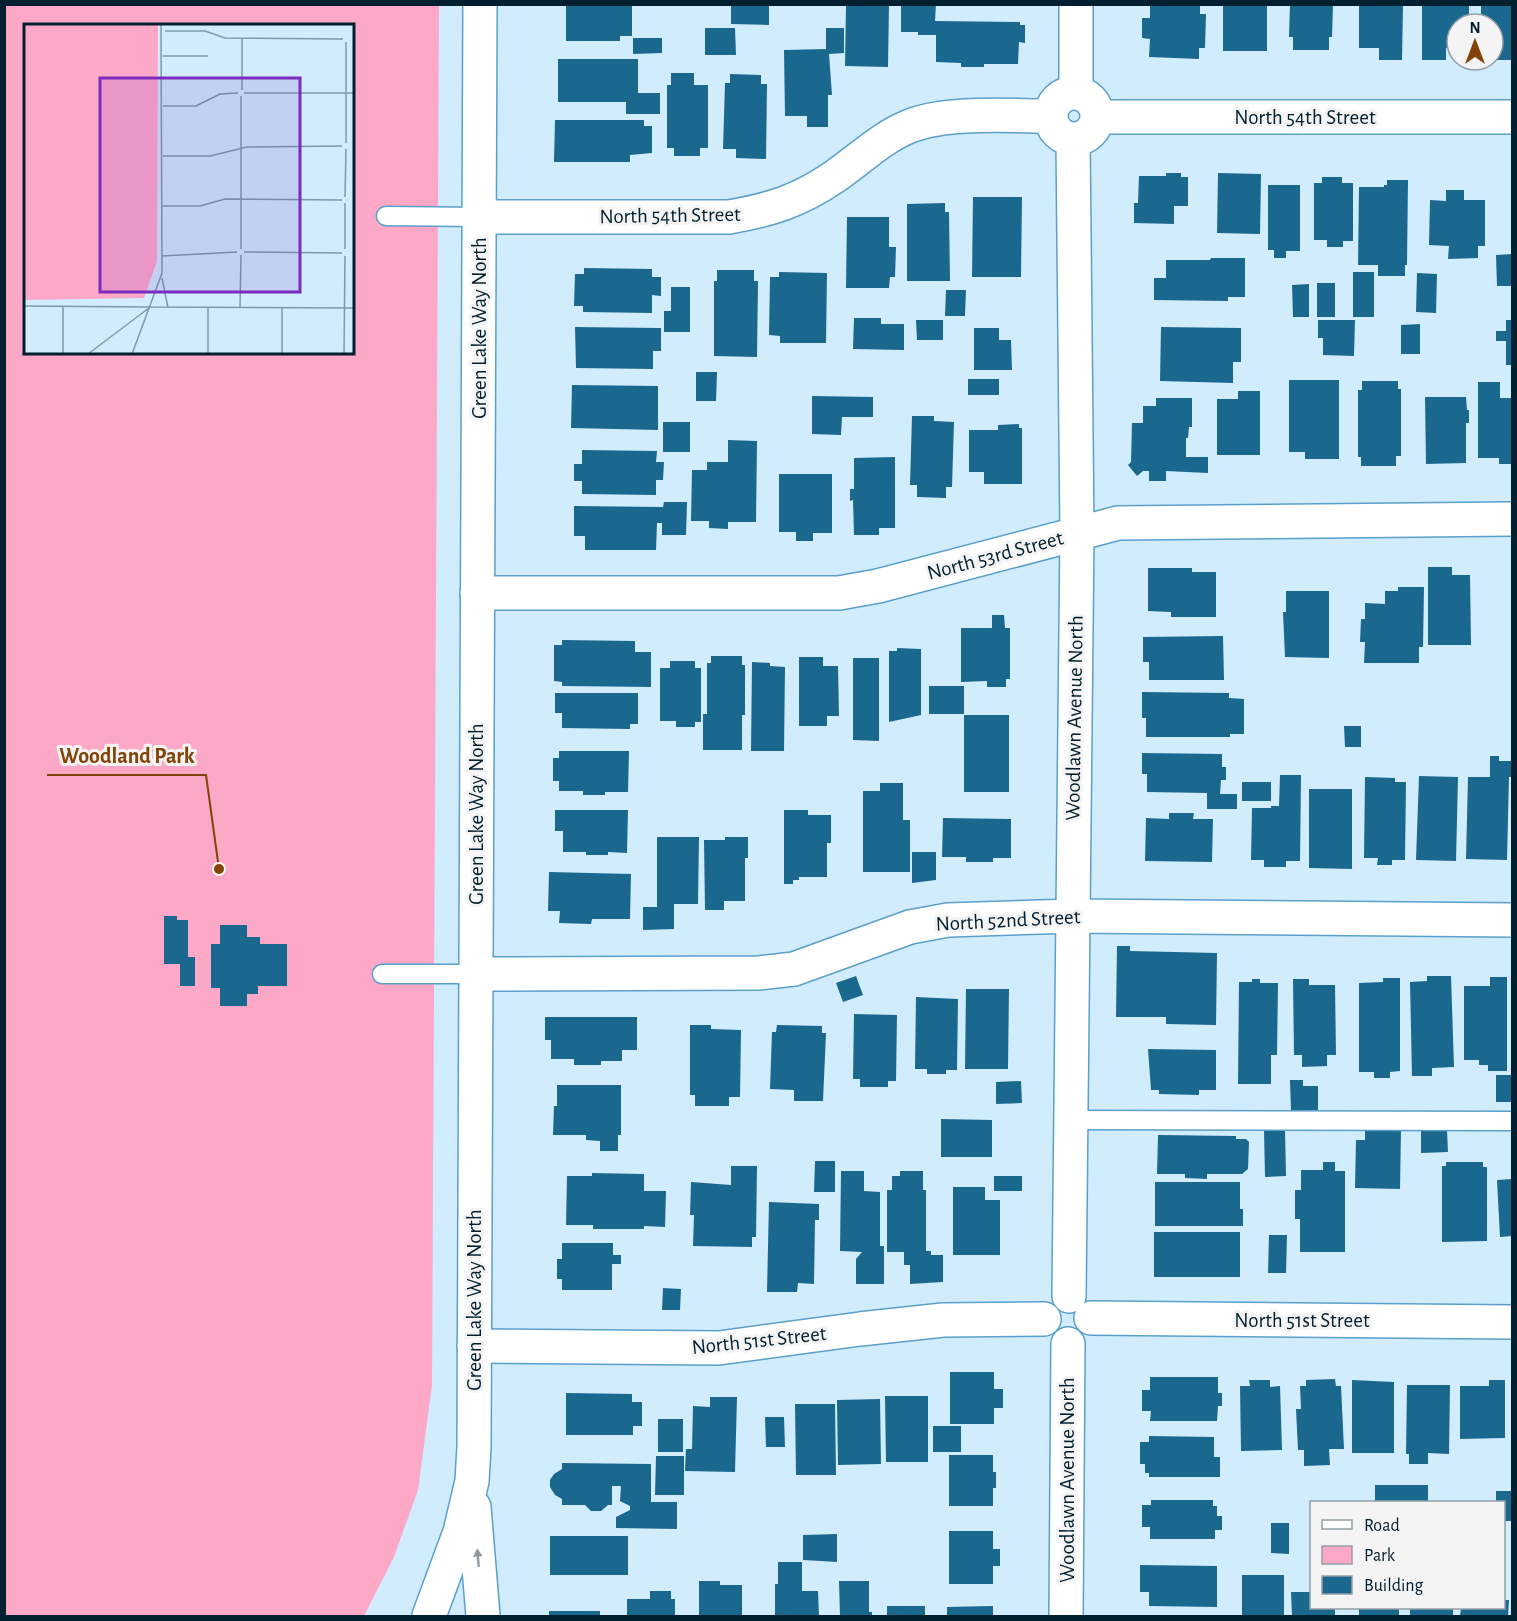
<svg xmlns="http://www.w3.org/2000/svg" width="1517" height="1621" viewBox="0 0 1517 1621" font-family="'Alegreya Sans',sans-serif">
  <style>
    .green { fill: #fea8c8; fill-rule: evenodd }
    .building { fill: #1b688e }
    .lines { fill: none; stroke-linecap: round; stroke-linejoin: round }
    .lane-casing { stroke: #5aa0ca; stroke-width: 21 }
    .street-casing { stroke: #5aa0ca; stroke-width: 36 }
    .secondary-casing { stroke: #5aa0ca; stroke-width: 36 }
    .lane { stroke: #fff; stroke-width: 18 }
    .street { stroke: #fff; stroke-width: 33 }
    .secondary { stroke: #fff; stroke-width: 33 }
    .oneway { fill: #8d9aa1 }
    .labels { text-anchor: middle; stroke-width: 6; stroke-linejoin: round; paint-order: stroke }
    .street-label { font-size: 21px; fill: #011f2f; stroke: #f4f4f4 }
    .inset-road { fill: none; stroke: #7d9aab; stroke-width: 1.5 }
    .view { fill: #7b2cbf; fill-opacity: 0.15; stroke: #7b2cbf; stroke-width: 3 }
    .inset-edge { fill: none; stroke: #011f2f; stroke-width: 3 }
    .leader { fill: none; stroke: #834408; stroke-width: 2 }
    .callout-dot { fill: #834408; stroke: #f4f4f4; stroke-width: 2 }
    .callout-label { font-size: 22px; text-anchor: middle; font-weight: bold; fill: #834408; stroke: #f4f4f4; stroke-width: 6; stroke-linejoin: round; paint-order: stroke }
  </style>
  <rect width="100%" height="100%" fill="#d0ecfd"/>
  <path class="green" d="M4,5h435l-7,1380 -14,105 -24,67 -30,59h-359zM26,26h326v326h-326z"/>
  <path class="building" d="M566,4h66v32h-12v5h-54z
    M731,4h38v21l-38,-1z
    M846,4h43l-1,63 -43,-1z
    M901,4h35l-1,17 85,1v3h5v18l-6,-1 -1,22h-34v3h-23v-4l-25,-1v-27h-18v-3h-17z
    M1150,4h50v10h6l-1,34h-6v11l-50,-2 1,-18 -8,-1v-20h8z
    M1223,4h44v47h-44z
    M1290,4h43l-1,33h-3v13h-36v-13h-4z
    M1359,4h44l-1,56h-23v-12h-20z
    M1422,4h47v20h-12v24h-11v12h-24z
    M1481,4h31v56h-19v-36h-12z
    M705,28h30l1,27h-31z
    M826,28h18v25l-15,1 3,41h-4v32h-21v-11h-22l-1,-66 42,-1z
    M633,38h29v15l-29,1z
    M558,59h80v34h22v21h-34v-12h-68z
    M671,73h23v12h14v63h-8v8h-26v-8h-7v-63h4z
    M730,74l31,1v9h6l-1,75 -30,-1v-9h-13l2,-66h5z
    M555,120h89v6h8v27l-22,2v7h-76z
    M1166,173h15v4h7v29h-14v18l-40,-1v-20h4l1,-27h27z
    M1218,173l43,1 -1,60 -43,-1z
    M1322,177h20v6h11v58h-10v6h-16v-7h-13v-57h8z
    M1387,180h21l-1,85h-2v11h-27v-11h-20l1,-78h25v-2h3z
    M1268,185h32v66h-14v7h-12v-8h-6z
    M1446,190h18v10h21v46h-7v12l-30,1 1,-13 -20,-1 1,-45 16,1z
    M973,197h49l-1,80h-49z
    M945,203v9h4l1,69h-43v-77z
    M847,217h42v30h7l-1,30h-5l-1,11h-43z
    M1512,254v32h-15l-1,-31z
    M1211,258h34v39h-17v4l-74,-1v-22h12v-18h44z
    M584,268l68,1v8h9v19l-9,-1v18l-69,-1v-6h-9l1,-32h9z
    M717,270h37v11h4l-1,76 -43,-1v-75h3z
    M779,272l48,1 -1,70h-46v-7l-11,-1 1,-58h9z
    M1353,272h21v45h-21z
    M1417,273l20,1 -1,39 -20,-1z
    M1317,283h18v34h-18z
    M1309,284v33h-16l-1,-32z
    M671,287h19v45h-26v-21h7z
    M946,290h20l-1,26h-20z
    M854,318h27v6h23v26l-51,-1z
    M916,320h27v20h-26z
    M1318,320h37l-1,36 -31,-1v-17h-5z
    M1506,320h6v45h-6v-24h-10v-10h10z
    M1420,324v30h-19v-29z
    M575,327l86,1v23h-8v18l-77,-1z
    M1161,327l80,1v34h-8v21l-73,-2z
    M974,328h25v12h12l1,30h-38z
    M696,372h21l-1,29h-20z
    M968,379h31v16h-31z
    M1289,380h50v79h-34v-7h-16z
    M1362,381h36v8h3v67h-5v10h-35v-9h-3v-67h4z
    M1478,382h22v16h12v66h-13v-6h-21z
    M572,385l86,1v44l-87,-2z
    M1238,391h22v64h-43v-56h21z
    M812,396l61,1v20h-31l-1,18 -29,-1z
    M1425,397h41l1,13h2v13h-3v40l-40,1z
    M1156,398h36v29h-3l-1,11h-2v19h22v16l-42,-2v10h-17v-10h-6l-6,5 -9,-11 3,-3 1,-39h11v-17h13z
    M912,416h22v5l20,1 -2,65h-6v11l-29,-1v-12h-7z
    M663,422h27v30h-27z
    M1019,424v4h3v56h-38v-12h-15v-42h29v-5z
    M728,440l29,1 -1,81h-28v7l-19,-1v-7h-18l1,-51h15v-8h21z
    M582,450l75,1 -1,11h8l-1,18h-7v15l-74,-1v-13h-8v-17h8z
    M895,457v71h-16v7h-25l-1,-35 -3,1v-12h4v-31z
    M779,474h53v59h-19v8h-17v-9h-17z
    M664,502h23l-1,33h-24v-12h-5l-1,27h-71v-14h-11v-30l89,1z
    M1428,567h24v8h18l1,70h-43z
    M1148,568h44v4h24v45h-45v-5l-23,-1z
    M1398,587h26l-1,60h-4v16h-55l1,-21h-5l1,-23h4v-16l20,1v-13h13z
    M1286,591h43v67l-44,-1 -2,-45h3z
    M992,615h12l1,13h5v51h-4v8h-19v-6l-26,1v-54h31z
    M1223,636l1,44h-75v-18h-6v-25z
    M562,640l73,1v11h16v35l-89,-1v-4l-8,-1v-36h8z
    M897,648l24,1v66l-32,7v-71h8z
    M711,656h31v9h3v50h-3v35h-39v-36h4v-51h4z
    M799,657h24v9h15l1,50h-12v10h-28z
    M853,658h26v83l-26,-1z
    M670,661h25v7h6v54h-6v5h-19v-6h-16v-53h10z
    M752,662l18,1v3l15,1 -1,84h-33z
    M929,686h35v28h-35z
    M1142,692l87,1v5l15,1v35h-14v3h-84v-19h-4z
    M555,693h83v31h-8v5l-68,-1v-15h-7z
    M964,715h45v77h-45z
    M1344,726h17v21h-16z
    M559,751h70l-1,41h-23v3h-22v-4h-24v-10h-6v-23h6z
    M1142,753l80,1v13h4v13h-5l-1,14h17v15h-30v-16l-60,-1v-18h-5z
    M1490,756h9v5h13v16h-3l-2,83 -41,-1 2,-82h22z
    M1280,775h21l-1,86h-14v6h-22v-7h-13l1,-52h19v-2h8z
    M1419,776l39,1 -2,84 -40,-1z
    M1365,777l30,1v4h11l-1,78h-13v5h-15l1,-7h-14z
    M1242,782h29v19h-29z
    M880,783h23v37h7v52h-47v-81h17z
    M1309,789h43v80l-43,-1z
    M555,810h73l-1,43 -19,-1v3h-22v-3h-23v-21h-8z
    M784,810h24v5h23v28h-4v34h-28v3h-6v4h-9z
    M1169,813h25l-1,6h20l-1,43 -67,-1 1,-43 23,1z
    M943,818l68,1v39h-18v4h-27v-5h-24z
    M657,837h42l-1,67h-24v25l-31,1v-23h14z
    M725,837h23v21h-3v43h-21v9h-19l-1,-70h21z
    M912,852h24v28l-24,3z
    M549,872l82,2 -1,45h-38l-1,5 -32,-1 1,-12h-12z
    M164,916h13v4h11v37h7v29h-15v-22h-16z
    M220,925h27v12h13v7h27v42h-29v8h-11v12h-27v-18h-9v-44h9z
    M1117,946h13v5l87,2 -1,72 -50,-1v-7h-50z
    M856,976l7,19 -20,7 -7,-19z
    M1427,976h24l3,91 -22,1v8h-20l-2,-94 17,-1z
    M1490,977h17v94h-19v-6h-9v-5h-15v-74h26z
    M1383,978h17v93l-10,1v6h-16v-6h-15v-89l24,-1z
    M1252,979h8v4h18l-1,72h-6v29h-33l1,-102h13z
    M1293,979h16v6h26l1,70h-9v11l-25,1v-12h-8z
    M966,989h43l-1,80h-43z
    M916,997l42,2 -1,71h-11v4h-19v-5h-12z
    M854,1014l43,1 -1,66h-8v6h-28v-8h-7z
    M545,1017h92v33h-15v11h-21v4h-27v-6h-23v-19h-6z
    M690,1025h21v4l30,1 -1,67h-11v9h-34v-11h-5z
    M777,1025l45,1v7h4l-3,68h-29v-11l-24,-1 2,-57h4z
    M1148,1049l68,1v40h-17v5l-40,-1v-4h-8z
    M1496,1075h16v27h-16z
    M1290,1080h13v6h15v24l-27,1z
    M1021,1081l1,22 -26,1v-22z
    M557,1085h64v50h-3v16h-18v-10l-14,-1v-5h-33l1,-29h3z
    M941,1119l51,1v37h-51z
    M1285,1129l1,47 -21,1 -1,-47z
    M1365,1130h36l-1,59 -45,-1 1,-48h9z
    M1447,1130l1,22 -27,1v-22z
    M1158,1135l78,1v3h10l3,3 -1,27 -6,5h-35v5l-22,-1v-4h-28z
    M815,1161h20v31h-21z
    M1323,1162h12v9h10v81h-45v-33h-5v-29h6v-20h22z
    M1446,1162h37v5h4v74l-45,1v-76h4z
    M731,1166h26l-1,71h-4v10l-59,-1 1,-31h-4l1,-33 40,3z
    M841,1171h23v20l16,1v54h4v38h-28v-25l6,-7 -22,-1z
    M900,1171h23v19h3v61h5v4h12v27l-33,2v-19h-6v-13h-17v-62h5v-14h8z
    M592,1173l52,1v17h22l-1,36 -21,-1v3h-51v-4h-27l1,-49h25z
    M994,1176h28v15h-28z
    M1512,1179v57l-12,1 -3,-57z
    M1155,1182h85v27h3v17h-88z
    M953,1187h32v13h15v55h-47z
    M769,1202l50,2v16h-4l-1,64 -16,-1 -1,9h-30z
    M1154,1232h86v45h-86z
    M1269,1235h18l-1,38h-18z
    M562,1243h51v12h8v9h-9v26h-50v-11h-5v-20h5z
    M663,1288l18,1 -1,21h-18z
    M950,1372h44v17h9v19h-9v16h-44z
    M1150,1377h68v16h4v13h-4l-1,15h-67l1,-10h-9v-21h8z
    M1335,1379l1,7h5l3,63h-15l1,16 -26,1v-16h-6l-2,-41h5l-1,-23h6v-6z
    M1249,1380h21v7l10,-1 2,64 -41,1 -1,-65h10z
    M1352,1380l42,2v71h-42z
    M1489,1380h16v58l-45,1v-53h29z
    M1407,1385h43l-1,69 -21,-1v11h-19v-10h-3z
    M566,1393l66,1v8h10v24h-9v9h-67z
    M885,1396h43v66h-42z
    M710,1397h27l-2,75 -50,-1 1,-22h6l1,-43 17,1z
    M880,1399l1,65 -43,1 -1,-65z
    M795,1404h40l1,71h-40z
    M765,1417h19l1,30h-19z
    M658,1419h25v33h-25z
    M933,1426h28v26h-28z
    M1149,1436l65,1v20h6v20h-71v-4h-4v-9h-5v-22h9z
    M949,1455h44v17h3v16h-3v18h-44z
    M656,1456h28v39h-29z
    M562,1463l89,1v38h26v27l-61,-1v-11l14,-7v-4l-10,-5 1,-15h-9v19h-4l-7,6h-10l-6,-6h-23v-6l-7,-4 -5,-8v-7l4,-6 8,-5z
    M1375,1485h53v17h-53z
    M1496,1491h16v30h-8v-19h-8z
    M1151,1500h62v6h4v10h5v14h-7v9h-65v-12h-8v-22h9z
    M1271,1523h18v31l-18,-1z
    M949,1531h44v18h7v17h-7v18h-44z
    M837,1534v28l-34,-2v-25z
    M550,1536h78v39h-78z
    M778,1562h24v29h16l1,25h-44v-32h3z
    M1140,1565l77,1v41l-68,-1v-14h-9z
    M1242,1575h42v41h-42z
    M699,1581h21v4h22v31h-43z
    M839,1581h30v31h3v4h-32z
    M650,1591h21v8h4v17h-48v-17h23z
    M1291,1592h21v16h23v8h-43z
    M1504,1600h5l-1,16h-48l1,-8h43z
    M887,1606h38v10h-38z
    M993,1606v10h-46v-9z
    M1359,1608h40v8h-40z
    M1410,1608h43v8h-43z
    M549,1611h51v5h-51z"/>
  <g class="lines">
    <defs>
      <path id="lane" d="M386,216l93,1
        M382,974h93
        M1070,1120l442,1"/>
      <path id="street" d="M1051 116a23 23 0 1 1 46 0a23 23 0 1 1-46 0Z
        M1076,93v-89
        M1097,117h415
        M479,217h250c41,-7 70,-16 105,-40 25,-17 48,-40 76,-51 38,-15 100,-10 141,-10
        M477,593h362l39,-7 240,-63 394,-4
        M475,974l284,-1 35,-4 116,-42 38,-7 124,-4 440,4
        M1069,1296l8,-763 -4,-394
        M1091,1318l421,4
        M474,1346l245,2 141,-19 83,-9 101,-1
        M1066,1616l2,-272"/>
      <path id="secondary" d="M474,1507l9,109
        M429,1616l31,-84 12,-51 2,-34 6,-1443"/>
    </defs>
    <use href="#lane" class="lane-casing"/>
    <use href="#street" class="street-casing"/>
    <use href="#secondary" class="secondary-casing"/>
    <use href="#lane" class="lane"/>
    <use href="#street" class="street"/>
    <use href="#secondary" class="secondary"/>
  </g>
  <defs><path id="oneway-solid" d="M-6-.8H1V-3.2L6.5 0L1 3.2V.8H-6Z" transform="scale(1.5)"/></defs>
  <use class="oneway" href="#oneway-solid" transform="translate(478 1558) rotate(-95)"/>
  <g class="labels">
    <g class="street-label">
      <text x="1305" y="124">North 54th Street</text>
      <text transform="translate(670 215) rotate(-1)" y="7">North 54th Street</text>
      <text transform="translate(479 328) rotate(-90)" y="7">Green Lake Way North</text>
      <text transform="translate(995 555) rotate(-15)" y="7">North 53rd Street</text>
      <text transform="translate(1074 718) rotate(-89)" y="7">Woodlawn Avenue North</text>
      <text transform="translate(476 814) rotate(-90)" y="7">Green Lake Way North</text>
      <text transform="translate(1008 920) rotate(-3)" y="7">North 52nd Street</text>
      <text transform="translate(474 1300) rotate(-90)" y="7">Green Lake Way North</text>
      <text x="1302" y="1327">North 51st Street</text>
      <text transform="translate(759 1340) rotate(-6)" y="7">North 51st Street</text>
      <text transform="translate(1067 1480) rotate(-90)" y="7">Woodlawn Avenue North</text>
    </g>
  </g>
  <g transform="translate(24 24)">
    <rect width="330" height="330" fill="#d0ecfd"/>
    <path d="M0,0h134l-1,237 -13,37 -120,2z" fill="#fea8c8"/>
    <path class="inset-road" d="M141,7h40l20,7 118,1M139,32h45M218,66v-52M220,69h110M139,82h33l24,-12 18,-1M322,119v-101M139,132h47l37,-9 95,-1M321,173l1,-48M138,182h38l25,-7 117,1M217,225v-153M321,225v-46M220,228l98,1M138,232l75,-4M138,254l6,30M0,282l125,1M126,283l204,1M216,284l1,-53M258,284v46M39,330v-48M64,330l61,-46M108,330l30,-81 -1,-249M184,330v-46M320,330l1,-98"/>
    <path class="view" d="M76,54h200v214h-200z"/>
    <rect width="330" height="330" class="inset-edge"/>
  </g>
  <path class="leader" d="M219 869L206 775H47"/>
  <circle class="callout-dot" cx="219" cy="869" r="6"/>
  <g class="callout-label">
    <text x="127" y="763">Woodland Park</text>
  </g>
  <rect width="1517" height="1621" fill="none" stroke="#011f2f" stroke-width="12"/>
  <rect x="1310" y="1501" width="195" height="108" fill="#f4f4f4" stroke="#939fa5" stroke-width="1.5"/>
  <rect x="1322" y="1520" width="30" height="9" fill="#ffffff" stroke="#939fa5" stroke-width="1.5"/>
  <text x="1364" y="1531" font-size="18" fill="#011f2f">Road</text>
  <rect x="1322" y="1546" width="30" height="18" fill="#fea8c8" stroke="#939fa5" stroke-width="1.5"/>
  <text x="1364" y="1561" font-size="18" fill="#011f2f">Park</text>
  <rect x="1322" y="1576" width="30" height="18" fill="#1b688e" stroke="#939fa5" stroke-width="1.5"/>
  <text x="1364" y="1591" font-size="18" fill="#011f2f">Building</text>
  <g transform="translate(1475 42)"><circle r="28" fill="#f4f4f4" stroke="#939fa5" stroke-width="1.5"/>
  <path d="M0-4.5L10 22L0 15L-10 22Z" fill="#834408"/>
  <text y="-9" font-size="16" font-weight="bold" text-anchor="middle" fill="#011f2f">N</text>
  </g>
</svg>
